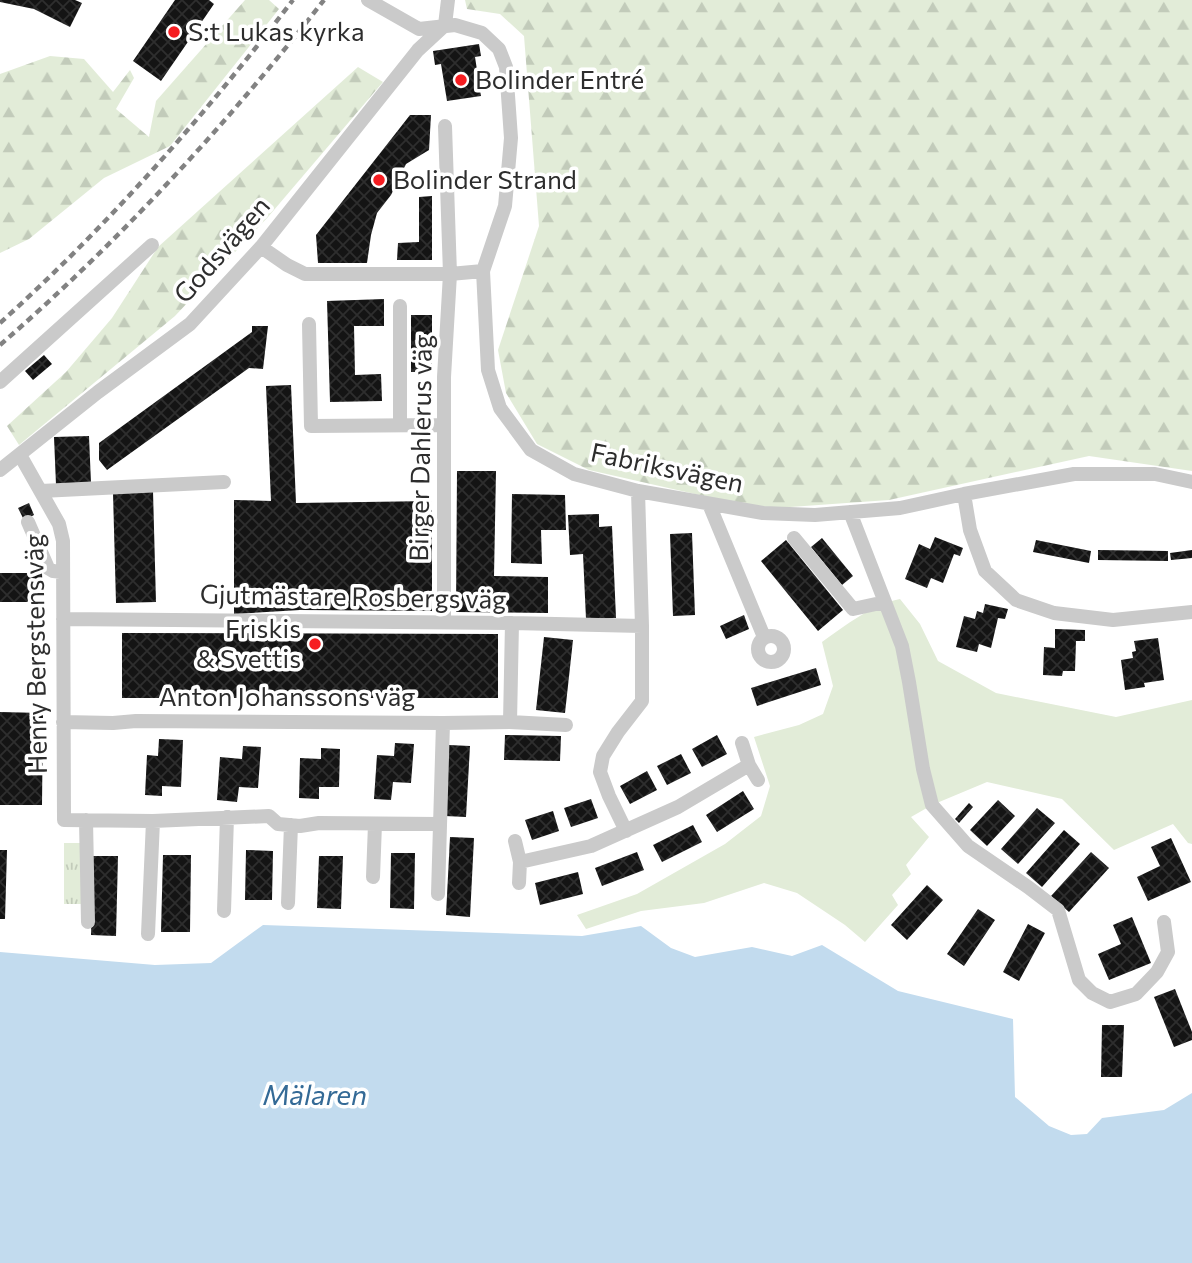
<svg xmlns="http://www.w3.org/2000/svg" width="1192" height="1263" viewBox="0 0 1192 1263" font-family="Commissioner,sans-serif">
  <style>
    .grass { fill: #e2ecd8 }
    .forest { fill: url(#forest-firs) }
    .park { fill: url(#park-tufts) }
    .water { fill: #c2dbee }
    .building { fill: url(#building-cross-hatch) }
    .lines { fill: none; stroke-linecap: round; stroke-linejoin: round }
    .minor { stroke: #cacaca; stroke-width: 14 }
    .rail { stroke: #828282; stroke-width: 4.5; stroke-dasharray: 7 5; stroke-linecap: butt }
    .poi-dot { fill: #f61d21; stroke: #fff; stroke-width: 2.5 }
    .labels { text-anchor: middle; stroke-width: 7; stroke-linejoin: round; paint-order: stroke }
    .poi-label { font-size: 26px; fill: #2d2d2d; stroke: #fff; text-anchor: start }
    .street-label { font-size: 26px; fill: #2d2d2d; stroke: #fff }
    .water-label { font-size: 28px; font-style: italic; fill: #346a96; stroke: #fff }
  </style>
  <defs>
    <pattern id="forest-firs" width="22" height="20" patternUnits="userSpaceOnUse" patternTransform="scale(1.75)"><rect width="22" height="20" fill="#e2ecd8"/><path d="M5 1l3.5 6h-7zM16 11l3.5 6h-7z" fill="#c2cbba"/></pattern>
    <pattern id="park-tufts" width="24" height="20" patternUnits="userSpaceOnUse" patternTransform="scale(1.75)"><rect width="24" height="20" fill="#e2ecd8"/><path d="M3 7l-1-3M5 7V3M7 7l1-3M15 17l-1-3M17 17v-4M19 17l1-3" fill="none" stroke="#c2cbba"/></pattern>
    <pattern id="building-cross-hatch" width="8" height="8" patternUnits="userSpaceOnUse" patternTransform="scale(1.75)"><rect width="8" height="8" fill="#141414"/><path d="M0 0l8 8M0 8l8-8" fill="none" stroke="#2e2e2e"/></pattern>
  </defs>
  <rect width="100%" height="100%" fill="#fff"/>
  <path class="grass" d="M900,599l20,25 18,37 58,32 120,24 76,-17v144l-4,-1 -15,-19 -59,26 -52,-51 -75,-17 -55,23 -21,12 18,20 -23,28 5,9 -19,21 6,10 -33,37 -20,-17 -48,-32 -33,-10 -60,20 -63,8 -55,18 -9,-14 60,-21 88,-50 36,-28 9,-30 -16,-49 45,-12 24,-11 10,-28 -11,-44c24,-17 49,-37 78,-43z"/>
  <path class="forest" d="M245,0h24l10,9 -109,137 -66,32 -75,61 -29,14v-179l50,-18 34,3 29,33 17,-22 4,8 -18,31 33,28 7,-36z
    M465,0h727v471l-103,-15 -200,44 -128,9 -172,-39 -52,-26 -31,-51 -8,-43 41,-124 -15,-190 -24,-22 -33,-5z
    M358,67l25,15 -115,135 -93,99 -156,129 -12,-19 59,-54 46,-54 46,-71z"/>
  <path class="park" d="M64,843h18v61h-18z"/>
  <path class="water" d="M263,925l319,11 59,-10 30,22 24,9 57,-10 40,9 30,-11 76,46 115,28 2,78 34,29 22,9 16,-1 15,-16 62,-8 28,-17v170h-1192v-311l155,13 56,-2z"/>
  <path class="building" d="M0,0h75l7,3 -12,24 -36,-18 -34,-7z
    M175,0h34l5,4 -53,77 -28,-20z
    M479,44l2,12 -6,1 6,39 -34,5 -6,-37 -6,1 -2,-14z
    M410,115h21l-2,35 -23,14 -15,31 -14,18 -6,22 -4,28h-49l-2,-28z
    M432,196v64h-35l1,-17 21,-1v-45z
    M384,299v27h-30l1,49 26,-1 1,27 -52,1 -3,-101z
    M411,315h21v57h-21z
    M252,326h16l-5,43 -14,-1 -142,102 -8,-10v-17l153,-111z
    M44,355l8,9 -19,16 -8,-9z
    M291,385l5,118 136,-2v110l-132,-1 -66,4v-114l37,1 -5,-115z
    M89,436l2,47 -35,2 -2,-48z
    M457,471h39l-2,105 54,1v36l-92,-1z
    M153,491l3,111 -40,1 -3,-110z
    M512,494l53,1 1,35h-25l1,34 -31,-1z
    M29,503l5,12 -10,5 -6,-12z
    M599,514v13l13,-1 4,92 -30,1 -3,-65 -13,1 -2,-40z
    M692,533l3,82 -22,1 -3,-82z
    M935,537l28,11 -3,8 -6,-2 -11,29 -12,-5 -4,10 -22,-9 14,-35 11,5z
    M822,538l31,38 -11,9 -31,-38z
    M786,540l57,70 -25,21 -57,-70z
    M1036,540l55,11 -2,12 -56,-11z
    M1098,550l70,1v10l-70,-1z
    M1192,550v8l-21,2 -1,-7z
    M0,573h42l1,29h-43z
    M985,604l23,5 -3,10 -7,-1 -7,30 -12,-4 -2,8 -21,-5 8,-31 11,3 2,-8 6,2z
    M744,615l5,14 -23,10 -6,-13z
    M1055,629l30,1v11h-9l-1,30h-12l-1,5 -19,-1 1,-28 11,1z
    M122,633l376,1v64h-376z
    M544,637l29,3 -8,73 -29,-3z
    M1158,638l6,42 -20,3 1,4 -20,3 -4,-30 12,-2 -1,-6 4,-1 -2,-10z
    M816,668l5,17 -64,21 -6,-18z
    M0,712l43,1 -1,92h-42z
    M505,735l56,1 -1,25 -56,-1z
    M717,735l10,19 -25,13 -10,-18z
    M159,739l24,1 -2,47 -19,-1v10l-17,-1 2,-40 11,1z
    M395,743l19,1 -3,39 -18,-1 -2,18 -17,-1 3,-44 17,1z
    M449,745l21,1 -4,71 -21,-1z
    M243,746l18,1 -3,41 -19,-1 -2,15 -20,-2 3,-43 22,2z
    M321,748l19,1 -1,38h-20v12l-20,-1 1,-40 21,1z
    M681,754l10,19 -24,12 -10,-19z
    M647,771l10,19 -27,14 -10,-18z
    M743,791l11,18 -37,23 -11,-17z
    M591,799l7,19 -27,9 -7,-19z
    M998,800l17,16 -28,30 -17,-16z
    M969,803l4,4 -14,16 -4,-4z
    M1037,808l18,15 -37,41 -17,-15z
    M553,811l6,20 -27,9 -7,-20z
    M693,825l9,17 -40,20 -9,-17z
    M1064,830l16,14 -38,43 -16,-14z
    M450,837l24,1 -4,79 -24,-2z
    M1171,838l20,44 -43,19 -11,-24 23,-11 -9,-19z
    M0,850h7l-2,69h-5z
    M246,850l27,1 -1,49h-27z
    M637,852l7,18 -42,16 -7,-18z
    M1091,852l18,16 -40,44 -18,-16z
    M391,853h24l-1,56 -24,-1z
    M163,855h28l-1,77h-29z
    M93,856h25l-2,80 -25,-1z
    M319,856h24l-2,53 -24,-1z
    M578,872l5,22 -43,11 -5,-22z
    M927,885l16,15 -36,40 -16,-15z
    M978,909l17,11 -31,46 -17,-12z
    M1132,917l19,46 -42,17 -11,-26 23,-10 -8,-19z
    M1028,924l17,9 -26,48 -16,-9z
    M1175,989l17,43v8l-18,7 -20,-50z
    M1102,1025h22l-2,52h-21z"/>
  <g class="lines">
    <path class="minor" d="M368,0l51,29 36,-4 27,8 17,16 7,18 5,71 -6,68 -22,65 5,99 12,38 31,42 43,24 64,17 125,22 52,2 85,-7 64,-14 110,-20h81l37,8
      M445,25l3,-25
      M261,247l26,18 18,9h145l-5,-148
      M309,324l2,102 133,-1
      M0,382l152,-137
      M400,425v-119
      M20,455l39,69 4,17 1,279 89,1 116,-5 9,8 22,2 19,-3 120,1
      M0,470l98,-78 92,-68 71,-77 157,-197 27,-25
      M41,491l183,-9
      M964,494l6,36 15,41 31,29 38,13 59,7 79,-8
      M709,504l55,133
      M850,512l52,134 7,36 14,87 9,36 36,41 60,41 30,23 21,70 13,13 18,9 26,-8 21,-22 11,-20 -4,-30
      M28,522l20,46 5,3 10,1
      M794,538l59,71 32,-7
      M63,619l449,4 130,3
      M444,622v-245l6,-103 33,-3
      M758 649a13 13 0 1 1 26 0a13 13 0 1 1-26 0Z
      M63,722l50,1 23,-2 307,2 67,-1 56,3
      M510,722l2,-99
      M742,743l7,22 9,15
      M86,820l2,102
      M626,831l-17,-35 -9,-24 3,-16 15,-24 24,-31v-75l-4,-135
      M515,841l5,21 -1,21
      M520,862l71,-16 87,-39 71,-42
      M373,877l2,-53
      M438,894l5,-171
      M288,903l3,-78
      M224,911l3,-94
      M148,934l5,-113"/>
    <path class="rail" d="M0,323c108,-97 205,-208 293,-323
      M0,345c119,-103 227,-221 324,-345"/>
  </g>
  <g class="poi-dot">
    <circle cx="174" cy="32" r="7"/>
    <circle cx="461" cy="80" r="7"/>
    <circle cx="379" cy="180" r="7"/>
    <circle cx="315" cy="644" r="7"/>
  </g>
  <g class="labels">
    <g class="poi-label">
      <text x="188" y="41">S:t Lukas kyrka</text>
      <text x="475" y="89">Bolinder Entré</text>
      <text x="393" y="189">Bolinder Strand</text>
      <text x="301" y="638" text-anchor="end">Friskis<tspan x="301" dy="30">&amp; Svettis</tspan></text>
    </g>
    <g class="street-label">
      <text transform="translate(222 250) rotate(-49)" y="9">Godsvägen</text>
      <text transform="translate(421 448) rotate(-89)" y="9">Birger Dahlerus väg</text>
      <text transform="translate(667 468) rotate(12)" y="9">Fabriksvägen</text>
      <text transform="translate(353 597) rotate(1)" y="9">Gjutmästare Rosbergs väg</text>
      <text transform="translate(36 654) rotate(-91)" y="9">Henry Bergstens väg</text>
      <text x="287" y="706">Anton Johanssons väg</text>
    </g>
    <g class="water-label">
      <text x="315" y="1105">Mälaren</text>
    </g>
  </g>
</svg>
